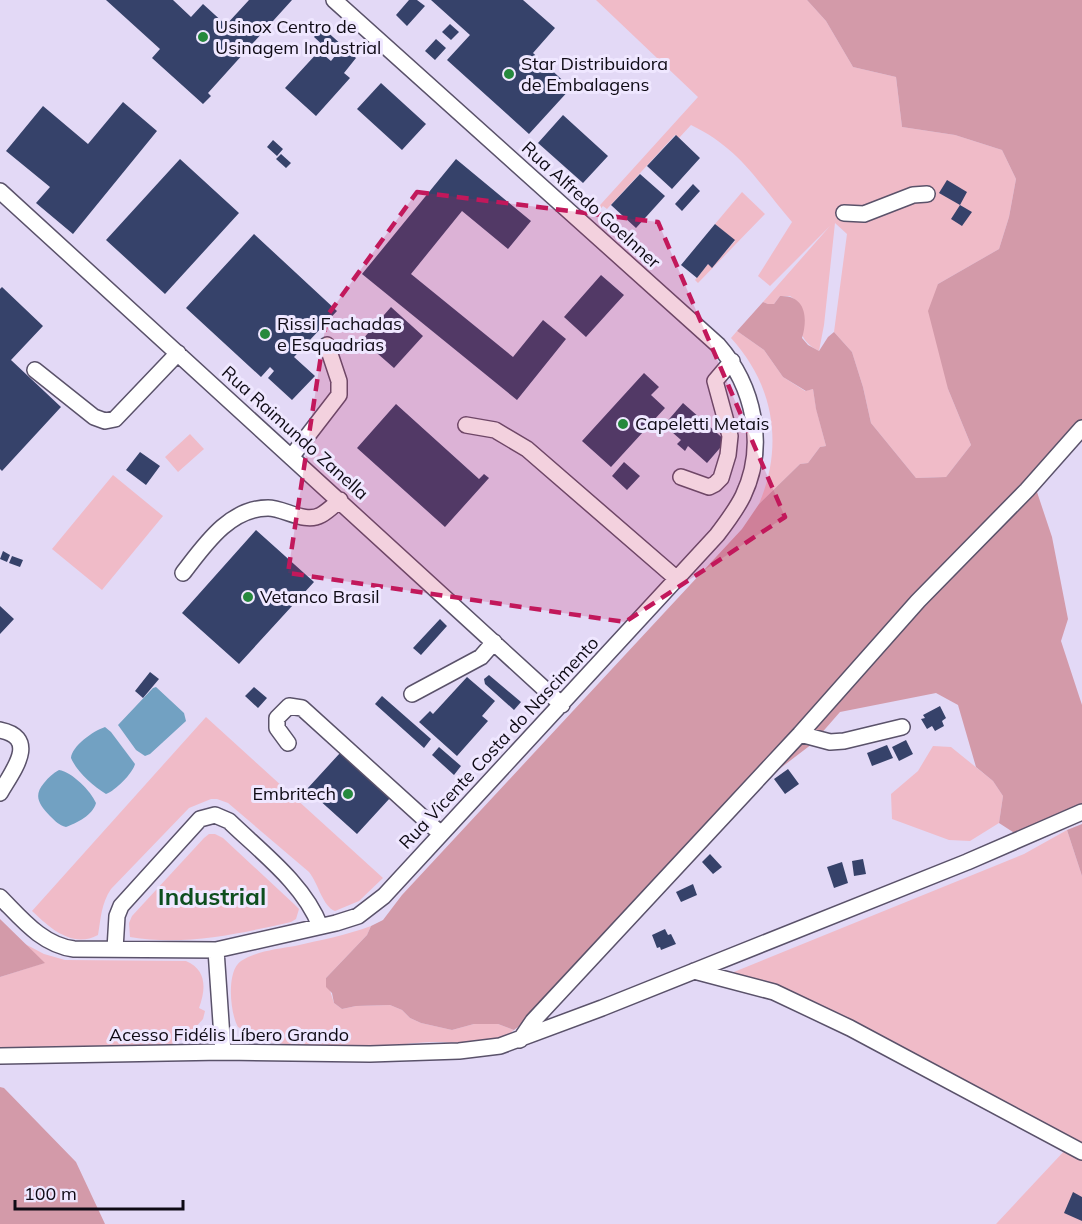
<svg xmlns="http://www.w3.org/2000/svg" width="1082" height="1224" viewBox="0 0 1082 1224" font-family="Mulish,sans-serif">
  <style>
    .green { fill: #f0bbc8 }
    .forest { fill: #d39aa9 }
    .water { fill: #72a1c2 }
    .building { fill: #36426a }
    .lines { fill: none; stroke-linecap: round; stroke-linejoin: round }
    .minor-casing { stroke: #5a526a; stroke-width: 18 }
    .minor { stroke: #fff; stroke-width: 15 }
    .marked { fill: #c2185b; fill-opacity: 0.2; stroke: #c2185b; stroke-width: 4.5; stroke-dasharray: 12 8; stroke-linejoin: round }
    .poi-dot { fill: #26893d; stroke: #efe7ff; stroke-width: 2 }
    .labels { text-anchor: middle; stroke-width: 6; stroke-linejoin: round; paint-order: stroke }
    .poi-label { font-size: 18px; fill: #0e0a14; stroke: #efe7ff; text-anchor: start }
    .street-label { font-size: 18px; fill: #0e0a14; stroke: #efe7ff }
    .district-label { font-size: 24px; font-weight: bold; fill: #0d4e1e; stroke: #efe7ff }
  </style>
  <rect width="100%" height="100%" fill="#e3d9f6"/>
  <path class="green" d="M596,0h211l19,21 27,46 43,10 6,50 53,8 47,15 14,29 -7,38 -10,32 -61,35 10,105 23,56 -25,32 -30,1 -45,-55 -8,-36 -11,-35 -18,-20 13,-98 -12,-11 -11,102 -5,26c-23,-12 -19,-26 -21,-49l-8,-6h-10l-6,8h-6l-5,-2 67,-76 -60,60 -12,-10 34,-54c-34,-39 -51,-73 -101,-97l-12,13 -4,-3 -68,74 -4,-3 -9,10 -2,-2 106,-117z
    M742,192l23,22 -67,69 -3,-3 13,-16 4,3 23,-26 -20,-17z
    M737,331l27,19 19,27 22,14 8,-2 3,19 10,38 -6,1 -12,16 -8,1 -41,40c25,-59 15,-119 -28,-166z
    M190,434l14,15 -26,23 -13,-15z
    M113,475l50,41 -61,74 -50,-41z
    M206,717l177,161 -24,23 -24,10c-12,-4 -17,-28 -26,-39l-81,-69 -11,-4h-6l-22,9 -78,81c-10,15 -10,29 -13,46 -26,14 -49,-8 -66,-24z
    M933,746l18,1 42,34 10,15 -4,27 -29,18 -21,-1 -57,-21 -1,-25 27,-23z
    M1067,830l15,46v267l-224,-117 -129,-52 295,-120z
    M209,834h6l8,4 71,66 5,5 -3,10 -5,3c-53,12 -106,24 -161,15l-1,-14 3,-7 72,-78z
    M371,926l-4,9 -41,43 8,25 8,6 14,-3 34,-1 12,5 8,8 11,5 31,7 22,-6h24l16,6c-17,18 -57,12 -80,12 -20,0 -40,4 -60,5 -39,1 -78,0 -116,-7l-6,-2v-4l-14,-7c-8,-14 -12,-56 3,-66 15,-10 37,-12 54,-15 26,-6 52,-11 76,-20z
    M25,944l19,10 21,6 121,1c21,9 20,28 13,47l6,3 -2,8 -16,18 -18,8 -38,3 -131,3v-74l44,-14z
    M1067,1148l15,6v70h-86z"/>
  <path class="forest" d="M807,0h275v432l-48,51 18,54 16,82 -7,22 21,64v100l-66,29 -17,-11 4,-27 -10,-15 -17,-14 -18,-62 -22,-12 -96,19 -28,32 -38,29 -20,-2 -228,250 -12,9 -16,-6h-24l-22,6 -31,-7 -11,-5 -8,-8 -12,-5 -34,1 -14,3 -8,-6 -2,-10 -6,-6v-9l41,-43 4,-9 12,-6 19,-25 340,-366 17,-25 41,-40 8,-1 12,-16 6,-1 -10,-37 -3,-20 -7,2 -23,-14 -19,-27 -27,-19 26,-29 5,2h6l6,-8c26,-1 28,22 22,42l6,7 11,6 9,-14 6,-5 18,20 11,35 8,36 45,55 30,-1 25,-32 -23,-56 -20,-78 10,-27 61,-35 10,-32 7,-38 -14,-29 -47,-15 -53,-8 -6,-50 -43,-10 -27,-46z
    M1082,824v52l-15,-46z
    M0,919l45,44 -45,14z
    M0,1087l4,1 72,74 29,62h-105z"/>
  <path class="water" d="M156,687l28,26 2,8 -36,33 -5,2 -9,-6 -18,-25 35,-37z
    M105,727l6,5 24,32c-2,9 -20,27 -29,30 -13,-8 -29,-22 -35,-36 1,-12 22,-27 34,-31z
    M59,770c13,2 32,21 37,33 -3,12 -19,20 -30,24 -7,-2 -11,-6 -16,-11 -11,-12 -17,-20 -6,-33 5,-6 9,-10 15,-13z"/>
  <path class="building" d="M106,0h67l18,17 12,-13 23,21 23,-25h43l-84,93 3,3 -8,8 -51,-46 8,-9z
    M409,0h8l8,6 -18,20 -11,-11z
    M431,0h92l32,28 -22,25 38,35 -42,46 -82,-74 23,-25z
    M450,24l9,8 -8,8 -9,-8z
    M322,27l34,31 -12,15 6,5 -34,38 -31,-28 34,-37 12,10 4,-5 -21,-19z
    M436,39l10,9 -11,12 -10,-9z
    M381,83l45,41 -24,26 -45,-41z
    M123,102l34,29 -84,103 -37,-31 14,-16 -44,-36 37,-45 45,38z
    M563,115l45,41 -25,27 -45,-40z
    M676,135l24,23 -28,31 -25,-23z
    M273,140l10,9 -6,7 -10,-9z
    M281,154l10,9 -5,5 -10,-9z
    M180,159l59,54 -74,81 -59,-54z
    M456,159l75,62 -23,28 -46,-38 -51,63 102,83 30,-37 23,19 -49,61 -155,-126z
    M640,174l25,22 -29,32 -25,-23z
    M947,180l20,12 -7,13 -21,-12z
    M693,184l7,7 -18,20 -7,-7z
    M960,205l12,7 -10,14 -11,-7z
    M715,224l20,16 -23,28 -4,-4 -11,14 -16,-13z
    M254,234l83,77 -43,46 21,19 -23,24 -24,-22 6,-7 -4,-4 -9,10 -75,-69z
    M601,275l23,20 -38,42 -22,-20z
    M2,287l41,39 -32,34 50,47 -59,64 -2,-2v-180z
    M391,307l32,29 -29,32 -32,-28z
    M644,373l15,14 -8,8 14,13 -54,59 -29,-26z
    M683,403l43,38 -19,22 -19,-17 -3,5 -8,-7 4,-4 -17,-15z
    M396,404l83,75 5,-5 5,4 -44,49 -88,-79z
    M140,452l20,14 -14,19 -20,-15z
    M624,462l16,14 -13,14 -15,-14z
    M256,530l58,52 -75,82 -57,-51z
    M3,551l7,4 -3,7 -7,-3z
    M12,556l11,4 -3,7 -11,-4z
    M0,606l14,13 -14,15z
    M440,619l7,7 -26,29 -8,-7z
    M150,672l9,7 -16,19 -8,-7z
    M489,675l32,27 -7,8 -29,-26 -1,-5z
    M467,677l28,24 -13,15 6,5 -31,35 -38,-34 11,-11 3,3z
    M254,687l13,11 -9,10 -13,-12z
    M382,696l49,43 -7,9 -49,-44z
    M940,706l6,12 -4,3 2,5 -9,5 -3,-5 -5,3 -6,-10 4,-1 -2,-3z
    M906,740l7,14 -14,7 -7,-14z
    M887,745l6,13 -21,8 -5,-13z
    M439,747l22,19 -7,9 -22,-20z
    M340,753l50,45 -33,36 -50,-45z
    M788,769l11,15 -14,10 -11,-15z
    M710,854l12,13 -9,7 -11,-12z
    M863,859l3,15 -12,2 -2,-15z
    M842,862l6,21 -14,5 -7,-21z
    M693,884l4,11 -16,7 -5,-10z
    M665,929l3,6 3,-1 5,10 -15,6 -1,-3 -3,1 -5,-13z
    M1073,1192l9,5v24l-18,-8z"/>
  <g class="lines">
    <defs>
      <path id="minor" d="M0,191l562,514
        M844,213l20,1 49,-19 14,-1
        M35,370l59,47 11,4 10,-2 63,-66
        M466,425l29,5 32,19 150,130
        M292,456l47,-61v-14l-12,-36
        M681,477l28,10 6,-3 6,-6 7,-23 2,-19 -15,-55 17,-20
        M183,573c21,-27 46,-65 85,-65 16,0 37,16 53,7 7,-4 13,-10 19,-15
        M412,694l69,-37 13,-15
        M0,730c40,8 12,42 0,63
        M800,734l30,8 14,-1 58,-14
        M288,743l-11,-15v-10l12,-12 13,2 139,126
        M0,897c21,21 42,48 74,52l142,1 120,-27 22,-7 26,-20 333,-361c10,-13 19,-25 26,-39 24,-50 11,-110 -25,-151l-384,-345
        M115,949l2,-33 4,-10 79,-87 15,-4 14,6c32,31 75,63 91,105
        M216,950l7,102
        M694,971l80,21 76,36 232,124
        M520,1040l13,-19 267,-287 118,-133 109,-111 55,-62
        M0,1056l223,-4 147,2 89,-3 41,-5 102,-38 365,-146 115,-50"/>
    </defs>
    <use href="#minor" class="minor-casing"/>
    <use href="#minor" class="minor"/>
  </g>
  <path class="marked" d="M417,192l241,30 127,295 -160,105 -337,-49 39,-257z"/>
  <g class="poi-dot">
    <circle cx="203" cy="37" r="6"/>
    <circle cx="509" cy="74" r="6"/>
    <circle cx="265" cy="334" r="6"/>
    <circle cx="623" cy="424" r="6"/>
    <circle cx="248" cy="597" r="6"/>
    <circle cx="348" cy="794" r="6"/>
  </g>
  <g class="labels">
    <g class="poi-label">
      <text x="215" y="33">Usinox Centro de<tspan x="215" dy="21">Usinagem Industrial</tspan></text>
      <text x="521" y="70">Star Distribuidora<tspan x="521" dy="21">de Embalagens</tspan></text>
      <text x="277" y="330">Rissi Fachadas<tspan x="277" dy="21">e Esquadrias</tspan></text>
      <text x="635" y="430">Capeletti Metais</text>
      <text x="260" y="603">Vetanco Brasil</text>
      <text x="336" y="800" text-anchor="end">Embritech</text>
    </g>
    <g class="street-label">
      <text transform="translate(591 205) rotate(42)" y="6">Rua Alfredo Goelnner</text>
      <text transform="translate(295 433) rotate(42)" y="6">Rua Raimundo Zanella</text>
      <text transform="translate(499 743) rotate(-47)" y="6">Rua Vicente Costa do Nascimento</text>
      <text x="229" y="1041">Acesso Fidélis Líbero Grando</text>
    </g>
    <g class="district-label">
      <text x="212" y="905">Industrial</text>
    </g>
  </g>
  <path d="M15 1200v9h168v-9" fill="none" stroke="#0e0a14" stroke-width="3"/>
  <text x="24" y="1200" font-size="18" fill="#0e0a14" stroke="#efe7ff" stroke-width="4.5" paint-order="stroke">100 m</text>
</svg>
